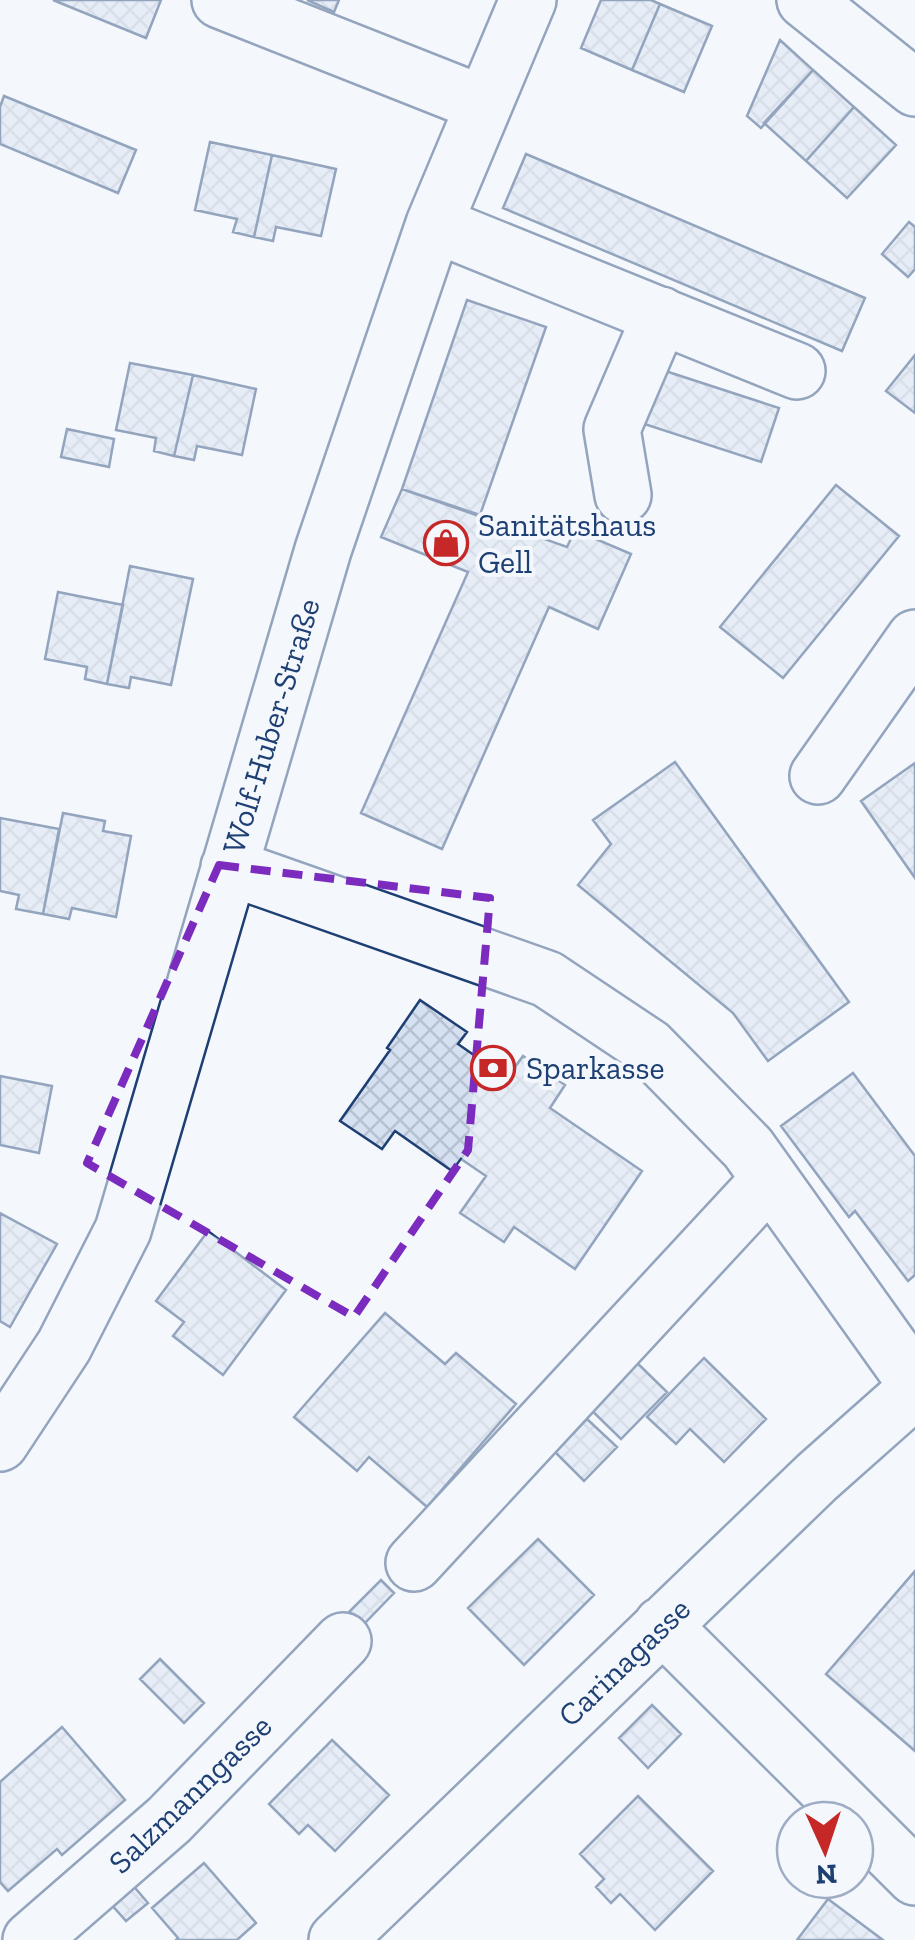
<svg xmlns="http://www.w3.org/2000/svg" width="915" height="1940" viewBox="0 0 915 1940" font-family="'Zilla Slab',serif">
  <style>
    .building { fill: url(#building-cross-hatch); stroke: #1d3f73; stroke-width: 2.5 }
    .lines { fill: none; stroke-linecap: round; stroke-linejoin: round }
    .minor-casing { stroke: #1d3f73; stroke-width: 60 }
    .minor { stroke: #f4f7fb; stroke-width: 55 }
    .marked { fill: none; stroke: #7b2cbf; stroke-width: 8; stroke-dasharray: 20 12; stroke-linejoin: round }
    .labels { text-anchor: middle; stroke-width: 8; stroke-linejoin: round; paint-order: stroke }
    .poi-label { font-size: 32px; fill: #1d3f73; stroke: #f4f7fb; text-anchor: start }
    .street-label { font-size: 32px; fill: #1d3f73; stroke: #f4f7fb }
  </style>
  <defs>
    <pattern id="building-cross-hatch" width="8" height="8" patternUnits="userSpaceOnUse" patternTransform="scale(2.5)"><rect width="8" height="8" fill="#d5e0f0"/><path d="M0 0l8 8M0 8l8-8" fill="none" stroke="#b6c1d1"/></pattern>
  </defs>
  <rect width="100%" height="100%" fill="#f4f7fb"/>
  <path class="building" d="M53,0h108l-15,38z
    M307,0h32l-5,12z
    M601,0h50l9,4 -28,66 -51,-22z
    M660,4l52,22 -28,66 -52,-22z
    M780,40l33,30 -52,58 -14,-12z
    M813,70l41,37 -48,54 -42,-38z
    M4,96l132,54 -18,43 -118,-49v-37z
    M854,107l42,38 -49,53 -41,-37z
    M210,142l62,13 -18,82 -21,-5 4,-13 -42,-9z
    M526,154l339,144 -23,53 -339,-143z
    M272,155l64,14 -15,67 -45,-9 -3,14 -19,-4z
    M909,222l6,5v42l-7,8 -26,-23z
    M467,300l79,27 -66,188 -78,-26z
    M915,355v58l-29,-22z
    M130,363l63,12 -19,81 -20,-5 2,-13 -40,-8z
    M650,366l129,42 -18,54 -129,-42z
    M193,375l63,14 -14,66 -45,-9 -3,14 -20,-4z
    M67,429l47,10 -5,28 -48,-10z
    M836,485l63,51 -116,142 -63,-51z
    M402,489l165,58 8,-17 56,24 -33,75 -49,-22 -107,242 -81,-36 107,-241 -87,-35z
    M130,566l63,13 -22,106 -40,-8 -2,11 -22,-4z
    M58,592l65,13 -16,79 -22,-5 2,-12 -42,-8z
    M675,762l174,240 -81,59 -35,-48 -155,-128 33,-41 -18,-24z
    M915,763v115l-54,-77z
    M63,813l42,8 -2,10 28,5 -15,81 -44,-9 -3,11 -26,-5z
    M0,818l59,11 -16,85 -27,-5 3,-14 -19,-4z
    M420,1000l47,32 -9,12 49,34 16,-22 42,29 -15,23 92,63 -67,98 -61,-42 -10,15 -44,-29 26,-37 -25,-17 -9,12 -57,-40 -13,18 -42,-28 50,-71 -3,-2z
    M853,1073l62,83v119l-7,6 -53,-70 -6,6 -68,-91z
    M0,1076l52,10 -13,67 -39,-8z
    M0,1213l57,31 -47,83 -10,-6z
    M208,1231l78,59 -63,85 -50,-39 11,-14 -28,-21z
    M385,1313l60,51 11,-11 60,51 -89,103 -58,-50 -12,14 -63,-54z
    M630,1356l37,36 -46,47 -37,-36z
    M704,1358l62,61 -42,43 -34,-33 -14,15 -29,-27z
    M587,1419l30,28 -33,34 -29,-29z
    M538,1539l56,56 -70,70 -56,-57z
    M915,1571v180l-89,-77z
    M381,1580l13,13 -31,32 -14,-13z
    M160,1659l44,44 -20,20 -44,-44z
    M652,1705l29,29 -33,34 -29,-30z
    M62,1727l63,73 -63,55 -5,-6 -49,42 -8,-9v-100z
    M332,1740l57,55 -54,56 -27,-26 -9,9 -30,-30z
    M638,1796l75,75 -58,59 -35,-36 -9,9 -15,-16 8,-8 -24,-25z
    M204,1863l52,60 -19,17h-61l2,-2 -26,-30z
    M125,1876l23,27 -22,18 -23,-26z
    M828,1899l55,41h-86z"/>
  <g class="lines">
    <defs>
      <path id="minor" d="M220,0l263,104
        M805,0l110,88
        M434,224l363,147
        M623,495l-11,-66 49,-114
        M818,776l97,-138
        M229,867l318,112 102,68 99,101 167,234
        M0,1443l64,-97 59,-116 200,-680 111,-326 94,-224
        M414,1563l356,-384
        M662,1625l253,252
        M31,1940l138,-120 174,-179
        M337,1940l480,-463 98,-87"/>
    </defs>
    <use href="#minor" class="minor-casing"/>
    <use href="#minor" class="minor"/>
  </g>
  <path d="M0 0H915V1940H0ZM219,865l271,33 -22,252 -114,167 -267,-154z" fill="#f4f7fb" fill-opacity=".55" fill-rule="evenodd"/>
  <path class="marked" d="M219,865l271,33 -22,252 -114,167 -267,-154z"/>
  <defs>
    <symbol id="shop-ring" viewBox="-11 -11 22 22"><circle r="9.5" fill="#f4f7fb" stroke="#c62828" stroke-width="1.5"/><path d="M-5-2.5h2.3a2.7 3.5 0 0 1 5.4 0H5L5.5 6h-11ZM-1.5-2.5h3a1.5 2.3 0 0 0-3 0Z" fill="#c62828"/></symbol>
    <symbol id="bank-ring" viewBox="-11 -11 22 22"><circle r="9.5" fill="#f4f7fb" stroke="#c62828" stroke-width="1.5"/><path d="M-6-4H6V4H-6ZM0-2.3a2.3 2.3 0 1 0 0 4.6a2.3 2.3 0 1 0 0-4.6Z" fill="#c62828"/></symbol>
  </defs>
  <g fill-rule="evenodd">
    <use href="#shop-ring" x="421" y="518" width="50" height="50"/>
    <use href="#bank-ring" x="468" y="1043" width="50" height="50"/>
  </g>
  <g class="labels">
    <g class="poi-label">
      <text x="478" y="536">Sanitätshaus<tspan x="478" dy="37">Gell</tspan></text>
      <text x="526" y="1079">Sparkasse</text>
    </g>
    <g class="street-label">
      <text transform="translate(271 726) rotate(-73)" y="11">Wolf-Huber-Straße</text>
      <text transform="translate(624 1662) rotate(-44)" y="11">Carinagasse</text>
      <text transform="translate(190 1794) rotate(-44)" y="11">Salzmanngasse</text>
    </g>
  </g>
  <g transform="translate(825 1850) rotate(177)"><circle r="48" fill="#f4f7fb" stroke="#9eadc5" stroke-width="2.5"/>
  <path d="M0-8L18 38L0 25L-18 38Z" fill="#c62828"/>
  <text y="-15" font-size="28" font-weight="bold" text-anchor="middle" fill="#1d3f73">N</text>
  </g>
</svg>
